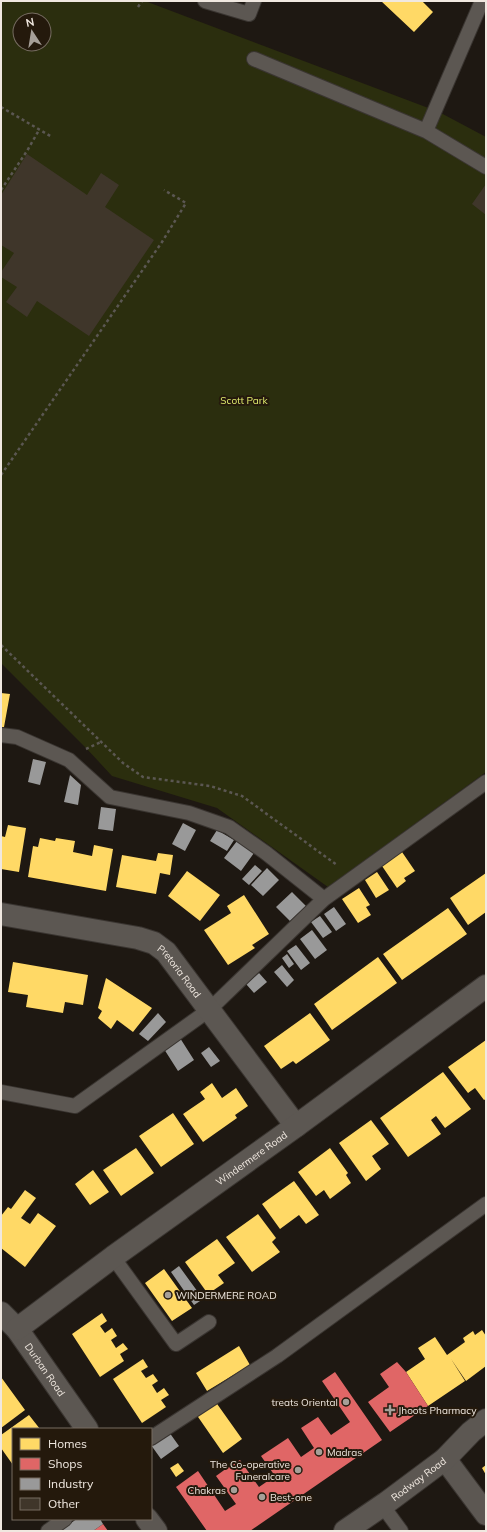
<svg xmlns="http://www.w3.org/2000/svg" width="487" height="1532" viewBox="0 0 487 1532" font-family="Mulish,sans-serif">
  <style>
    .green { fill: #2b2e0e; fill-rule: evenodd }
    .homes { fill: #ffd966 }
    .shops { fill: #e06666 }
    .industry { fill: #999 }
    .building { fill: #3f362a }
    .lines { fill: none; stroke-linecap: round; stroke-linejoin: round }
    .lane-casing { stroke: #3a3531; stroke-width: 16 }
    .street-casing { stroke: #3a3531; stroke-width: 24 }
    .path { stroke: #5b5752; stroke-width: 2.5; stroke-dasharray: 3 3; stroke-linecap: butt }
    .lane { stroke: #5c5752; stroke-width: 14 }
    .street { stroke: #5c5752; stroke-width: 22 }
    .poi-dot { fill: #a69f98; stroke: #24190c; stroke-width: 1.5 }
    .labels { text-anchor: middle; stroke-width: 4; stroke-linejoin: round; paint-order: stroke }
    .park-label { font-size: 10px; fill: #e1ec6e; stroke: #24190c }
    .street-label { font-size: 10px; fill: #f0e8e0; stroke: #24190c }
    .poi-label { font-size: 10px; fill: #f0e8e0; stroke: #24190c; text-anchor: start }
  </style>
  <rect width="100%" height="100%" fill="#1e1812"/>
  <path class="green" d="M1,1h144l294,111 47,25v635l-158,115 -111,-79 -105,-32 -25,-27 -86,-86zM20,20h24v24h-24z"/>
  <path class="homes" d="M381,1h41l11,11 -19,20z
    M1,693l9,1 -6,33h-3z
    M8,825l18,3 -7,44 -18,-3v-33l4,1z
    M40,838l15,3 1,-3 19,3 -2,11 19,4 2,-11 19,4 -7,42 -78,-14 5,-31 5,1z
    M402,852l13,19 -11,7 2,3 -9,7 -15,-22z
    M158,853l15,2 -3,20 -10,-2 -4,21 -40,-7 6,-32 34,6z
    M187,871l33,24 -20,26 -32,-25z
    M377,872l12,18 -13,8 -11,-18z
    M486,873v39l-18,13 -18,-27z
    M359,888l11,17 -4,2 5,8 -13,8 -16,-24z
    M244,895l25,39 -17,11 3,3 -27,17 -24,-35 27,-17 -4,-7z
    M448,908l19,26 -65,46 -19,-26z
    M378,957l19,26 -65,47 -18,-26z
    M13,962l75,13 -5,30 -18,-3 -2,11 -37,-6 2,-12 -20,-3z
    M106,978l46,30 -19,24 -16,-12 -6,9 -13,-11 4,-7 -4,-3z
    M310,1013l20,27 -34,24 -3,-3 -12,8 -17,-23z
    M486,1040v59l-2,1 -9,-12 -7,5 -20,-26z
    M443,1072l28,37 -26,19 -9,-12 -5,4 10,14 -33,23 -28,-39z
    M212,1083l10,15 14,-10 12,18 -13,9 2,3 -34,24 -20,-28 22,-15 -5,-7z
    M173,1113l21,31 -33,23 -22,-31z
    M371,1120l18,24 -17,12 9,13 -15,12 -27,-38z
    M136,1148l18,25 -33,23 -18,-26z
    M330,1148l18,25 -2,2 5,8 -21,16 -6,-9 -8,6 -18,-24z
    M93,1170l16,22 -19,13 -15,-21z
    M294,1181l25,34 -13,9 -7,-9 -19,14 -18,-25z
    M25,1190l11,8 -15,20 9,6 8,-11 18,13 -31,41 -24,-19v-32l7,-9 3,2z
    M258,1214l18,24 -4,4 8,10 -28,20 -26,-35z
    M217,1239l18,24 -17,12 6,8 -16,11 -23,-32z
    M164,1269l28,39 -20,13 -27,-38z
    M102,1313l5,8 -7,5 5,7 7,-5 5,8 -6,4 5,8 7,-5 5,6 -8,5 4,7 -24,16 -28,-43z
    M482,1330l4,6v30l-20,15 -15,-22 14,22 -37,25 -22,-34 19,-13 -7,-11 17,-11 12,18 18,-13 -2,-4 10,-7 2,4z
    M239,1346l11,19 -43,26 -11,-18z
    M143,1359l5,8 -7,4 5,7 7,-4 5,7 -6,4 5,8 7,-5 5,7 -8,5 5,7 -24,16 -29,-44z
    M1,1377l24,33 -24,18z
    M215,1401l27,38 -19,14 -27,-39z
    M29,1415l11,14h-27v36l-12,-17v-13z
    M178,1463l6,8 -8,6 -6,-9z
    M486,1465v10l-4,-7z"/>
  <path class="shops" d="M397,1362l9,10 22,34 -38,26 -22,-30 21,-15 -9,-13z
    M335,1372l47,68 -132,91h-43l-31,-44 22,-16 27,40 11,-7 -20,-28 11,-8 13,-8 19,27 16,-11 -14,-20 27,-18 13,19 13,-9 -13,-20 17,-11 13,18 19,-13 -28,-41z
    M103,1524l5,7h-15z"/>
  <path class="industry" d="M33,759l13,3 -6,23 -12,-3z
    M70,775l11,10 -3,20 -14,-3z
    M101,807l15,2 -3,22 -15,-2z
    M183,823l13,7 -11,21 -13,-7z
    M217,830l17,10 -7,11 -17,-10z
    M237,841l17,12 -13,18 -17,-13z
    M255,865l7,6 -13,14 -7,-6z
    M267,868l12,12 -16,16 -12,-11z
    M292,892l14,14 -16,15 -14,-14z
    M334,907l12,17 -10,7 -12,-17z
    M320,916l12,16 -9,6 -12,-16z
    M312,930l15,20 -12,9 -15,-20z
    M296,945l14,18 -9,7 -14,-19z
    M287,954l7,10 -5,4 -7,-10z
    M282,965l12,15 -7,7 -13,-15z
    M259,973l8,9 -13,11 -8,-9z
    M158,1013l8,9 -18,19 -9,-7z
    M180,1038l14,22 -16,11 -14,-22z
    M209,1047l11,14 -9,6 -10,-14z
    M179,1266l24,33 -9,6 -23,-33z
    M169,1432l10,14 -18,13 -10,-14z
    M77,1519h23l3,5 -10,7h-32l-1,-1z"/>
  <path class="building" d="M27,154l60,41 14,-22 18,12 -14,22 49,33 -65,96 -52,-35 -10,16 -21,-15 11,-15 -16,-10v-5l13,-19 -13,-8v-50z
    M486,184v31l-14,-11z"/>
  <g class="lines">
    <defs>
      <path id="lane" d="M205,1l44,13 5,-13
        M254,59l172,72 60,36
        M426,131l56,-130
        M1,735l16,2 52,23 41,37 79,16 40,14 37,26 58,46
        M1,1092l74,14 134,-96 115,-111 162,-117
        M113,1257l63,87 33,-22
        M151,1438l126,-82 209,-152
        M382,1505l19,26
        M48,1531l17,-12"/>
      <g id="street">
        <path id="s1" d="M1,914l137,24 16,5 12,9 130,174"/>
        <path id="s2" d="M1,1313l16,16 70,100"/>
        <path id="s3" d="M17,1329l96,-72 183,-131 190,-140"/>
        <path d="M445,1459l41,55"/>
        <path d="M147,1519l9,12"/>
        <path id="s4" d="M345,1531l41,-28 59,-44 26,-27 15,-12"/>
      </g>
    </defs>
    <use href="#lane" class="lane-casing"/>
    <use href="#street" class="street-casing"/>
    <path class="path" d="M138,7l4,-6
      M1,107l51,30
      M1,190l26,-39 12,-21
      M1,475l161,-233 24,-39 -22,-13
      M1,645l122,118 20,14 67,9 32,10 95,69
      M86,749l15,-7"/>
    <use href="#lane" class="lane"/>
    <use href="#street" class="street"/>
  </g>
  <g class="poi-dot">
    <circle cx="168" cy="1295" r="4"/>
    <circle cx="346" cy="1402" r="4"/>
    <path d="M388 1404h4v4h4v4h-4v4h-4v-4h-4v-4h4z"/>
    <circle cx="319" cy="1452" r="4"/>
    <circle cx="298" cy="1470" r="4"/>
    <circle cx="234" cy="1490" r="4"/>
    <circle cx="262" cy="1497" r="4"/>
  </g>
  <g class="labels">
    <g class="park-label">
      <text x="244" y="404">Scott Park</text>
    </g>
    <g class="street-label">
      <text dy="4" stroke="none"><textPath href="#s1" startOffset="194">Pretoria Road</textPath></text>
      <text dy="4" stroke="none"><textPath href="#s3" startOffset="290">Windermere Road</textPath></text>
      <text dy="4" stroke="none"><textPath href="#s2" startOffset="72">Durban Road</textPath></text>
      <text dy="4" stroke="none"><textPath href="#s4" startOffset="90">Rodway Road</textPath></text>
    </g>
    <g class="poi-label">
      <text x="176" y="1299">WINDERMERE ROAD</text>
      <text x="338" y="1406" text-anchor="end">treats Oriental</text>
      <text x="398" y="1414">Jhoots Pharmacy</text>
      <text x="327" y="1456">Madras</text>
      <text x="290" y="1468" text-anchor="end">The Co-operative<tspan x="290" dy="12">Funeralcare</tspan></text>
      <text x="226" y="1494" text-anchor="end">Chakras</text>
      <text x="270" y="1501">Best-one</text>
    </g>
  </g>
  <rect width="487" height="1532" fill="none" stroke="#f0e8e0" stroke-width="4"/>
  <rect x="12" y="1428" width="140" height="92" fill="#24190c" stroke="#766c61"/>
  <rect x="20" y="1438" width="20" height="12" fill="#ffd966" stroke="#766c61"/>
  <text x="48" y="1448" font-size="12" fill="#f0e8e0">Homes</text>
  <rect x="20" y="1458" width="20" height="12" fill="#e06666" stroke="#766c61"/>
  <text x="48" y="1468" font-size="12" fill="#f0e8e0">Shops</text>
  <rect x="20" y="1478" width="20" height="12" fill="#999999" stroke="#766c61"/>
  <text x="48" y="1488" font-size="12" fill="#f0e8e0">Industry</text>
  <rect x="20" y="1498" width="20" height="12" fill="#3f362a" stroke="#766c61"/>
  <text x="48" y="1508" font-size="12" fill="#f0e8e0">Other</text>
  <g transform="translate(32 32) rotate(348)"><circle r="19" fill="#24190c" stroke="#766c61"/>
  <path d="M0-3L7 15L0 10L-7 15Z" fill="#a69f98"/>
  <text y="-6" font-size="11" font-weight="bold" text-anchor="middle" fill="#f0e8e0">N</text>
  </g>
</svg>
